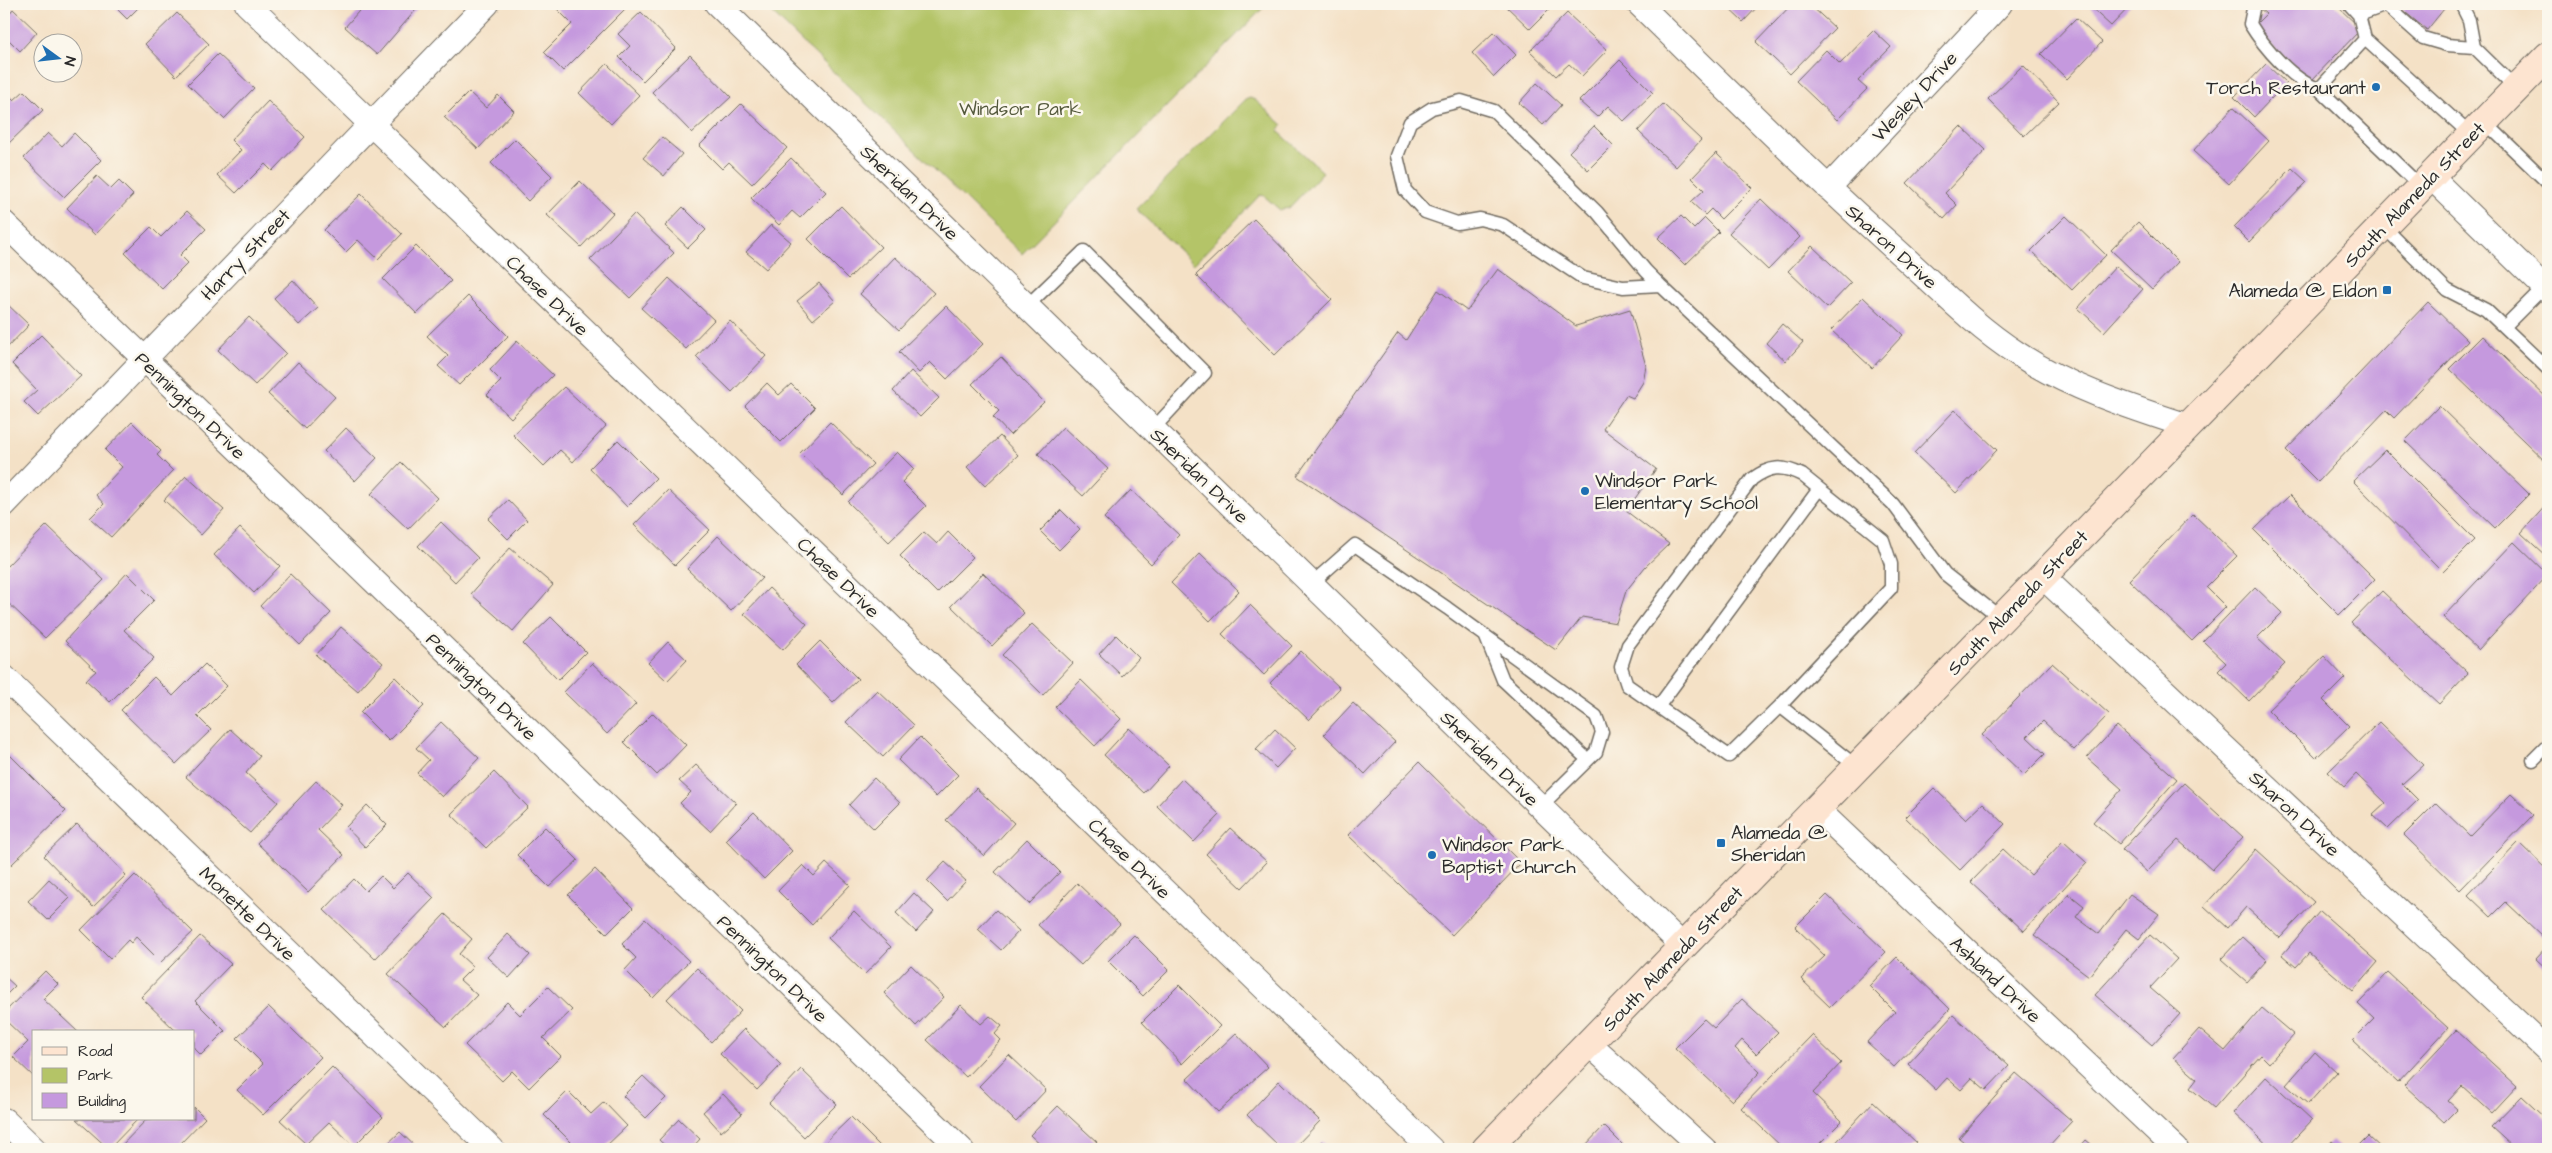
<svg xmlns="http://www.w3.org/2000/svg" width="2552" height="1153" viewBox="0 0 2552 1153" font-family="'Architects Daughter',sans-serif">
  <style>
    .green { fill: #b4c467; stroke: #707849 }
    .building { fill: #c599de }
    .lines { fill: none; stroke-linecap: round; stroke-linejoin: round }
    .service-casing { stroke: #716b61; stroke-width: 15 }
    .minor-casing { stroke: #716b61; stroke-width: 26 }
    .secondary-casing { stroke: #716b61; stroke-width: 30 }
    .service { stroke: #fff; stroke-width: 12 }
    .minor { stroke: #fff; stroke-width: 24 }
    .secondary { stroke: #fde4d0; stroke-width: 28 }
    .poi-dot { fill: #1f6fb2; stroke: #fbf7ec; stroke-width: 2 }
    .labels { text-anchor: middle; stroke-width: 5; stroke-linejoin: round; paint-order: stroke }
    .poi-label { font-size: 19px; fill: #2b2b2b; stroke: #fbf7ec; text-anchor: start }
    .street-label { font-size: 19px; fill: #2b2b2b; stroke: #fbf7ec }
    .park-label { font-size: 19px; fill: #54593d; stroke: #fbf7ec }
  </style>
  <rect width="100%" height="100%" fill="#fbf7ec"/>
  <filter id="ink" filterUnits="userSpaceOnUse"><feTurbulence type="fractalNoise" baseFrequency=".02" numOctaves="2"/><feDisplacementMap in="SourceGraphic" scale="10" xChannelSelector="R" yChannelSelector="G"/><feConvolveMatrix kernelMatrix="1 2 1 2 8 2 1 2 1" color-interpolation-filters="sRGB"/></filter>
  <filter id="wash" filterUnits="userSpaceOnUse"><feTurbulence type="fractalNoise" baseFrequency=".0096" numOctaves="4" result="noise"/><feDisplacementMap in="SourceGraphic" scale="20" xChannelSelector="R" yChannelSelector="G"/><feGaussianBlur stdDeviation="1.12" result="paint"/><feColorMatrix in="noise" values="0 0 0 0 0 0 0 0 0 0 0 0 0 0 0 0 0 1.4 0 .05"/><feComposite in="paint" operator="in"/></filter>
  <g filter="url(#wash)">
    <rect width="100%" height="100%" fill="#f4e1c6"/>
    <path class="green" d="M763,4h504l-245,250z
      M1250,98l5,2 28,25 -5,6 45,41 -34,36 -9,2 -16,-14 -4,-1 -66,69 -58,-55 109,-109z"/>
    <g id="blocks">
      <path class="building" d="M112,4h30l-15,15z
        M365,4h56l-44,51 -32,-28z
        M552,4h78l-67,67 -19,-19 28,-28z
        M1504,4h51l-25,25z
        M1724,4h36l-17,18z
        M1792,4h17l26,24 -45,46 -34,-32z
        M2087,4h45l-21,22z
        M2260,4h75l26,25 -51,53 -57,-55 13,-13 -8,-7z
        M2395,4h53l-21,26z
        M13,9l24,23 -17,19 -16,-16v-15z
        M641,12l35,36 -33,33 -24,-24 11,-11 -12,-12z
        M177,13l32,31 -33,32 -31,-32z
        M1567,13l40,37 -25,26 -13,-12 -13,12 -26,-25z
        M2076,18l26,24 -35,37 -26,-25z
        M1873,30l18,17 -33,34 9,8 -30,31 -41,-39 30,-31 14,14z
        M1494,32l22,23 -22,22 -22,-24z
        M218,54l36,34 -30,31 -36,-35z
        M690,55l41,42 -39,36 -40,-41z
        M1620,60l33,33 -29,28 -16,-15 -11,11 -18,-16z
        M607,64l32,31 -28,29 -32,-31z
        M2266,64l20,19 -32,34 -20,-20z
        M2023,65l36,37 -35,34 -36,-37z
        M1537,83l24,22 -18,20 -24,-22z
        M4,90l10,10 10,-9 19,19 -36,35 -3,-3z
        M469,92l17,16 12,-13 16,16 -36,38 -34,-32z
        M268,101l37,36 -33,34 -7,-7 -29,29 -19,-18 24,-25 -10,-10z
        M741,104l46,44 -35,36 -23,-22 -7,7 -23,-23z
        M1663,104l38,36 -25,27 -38,-36z
        M2233,107l36,34 -40,43 -36,-33z
        M1594,126l19,19 -25,25 -19,-18z
        M1961,126l25,24 -41,43 12,12 -13,14 -37,-36z
        M48,133l14,13 12,-13 27,27 -37,37 -40,-39z
        M662,137l20,17 -18,22 -21,-18z
        M515,139l37,37 -24,25 -37,-38z
        M1716,153l36,35 -31,31 -10,-10 -6,6 -14,-13 13,-12 -12,-12z
        M791,158l35,34 -26,26 -8,-7 -13,14 -28,-27z
        M2292,168l15,14 -58,60 -15,-15z
        M97,176l14,13 8,-8 14,14 -38,40 -28,-27z
        M580,181l33,32 -32,34 -34,-32z
        M361,194l41,40 -24,25 -20,-19 -12,12 -22,-22z
        M1761,199l39,38 -32,33 -39,-37z
        M841,206l40,41 -33,32 -40,-40z
        M683,207l23,23 -18,18 -23,-22z
        M187,211l19,18 -26,26 8,8 -26,26 -37,-36 26,-26 10,10z
        M634,214l40,39 -44,45 -40,-38z
        M1681,216l13,13 11,-11 14,14 -34,33 -27,-27z
        M2066,216l40,39 -34,35 -41,-39z
        M1254,219l78,80 -57,56 -79,-80z
        M2138,222l40,40 -26,27 -41,-39z
        M771,225l20,17 -25,27 -20,-17z
        M416,246l35,35 -34,33 -34,-35z
        M1812,246l39,37 -24,25 -39,-37z
        M895,257l39,36 -35,37 -39,-36z
        M2116,266l27,23 -39,43 -26,-24z
        M1498,269l78,57 54,-17 16,57 -3,16 -10,16 -7,-3 -23,34 53,40 -30,42 43,33 -24,23 -19,24 -10,32 -34,-6 -26,33 -259,-174 101,-143 8,7 32,-50 29,21z
        M669,278l45,42 -28,29 -45,-41z
        M293,280l25,28 -19,17 -25,-27z
        M819,283l16,18 -22,19 -16,-19z
        M468,296l40,40 -49,49 -21,-19 10,-10 -21,-20z
        M1863,297l40,38 -31,33 -41,-38z
        M4,301l25,24 -25,26z
        M2428,302l40,39 -74,77 -8,-8 -68,72 -32,-32z
        M946,306l37,38 -36,35 -17,-17 -11,11 -20,-21z
        M249,317l37,36 -31,32 -37,-35z
        M730,321l36,35 -34,36 -36,-35z
        M1782,324l21,18 -17,19 -20,-18z
        M41,335l40,41 -43,40 -14,-14 13,-12 -25,-26z
        M2482,336l66,63v65l-99,-95z
        M517,341l36,34 -42,43 -24,-23 14,-14 -11,-11z
        M1001,357l43,45 -34,33 -17,-18 6,-6 -27,-27z
        M298,362l37,35 -30,32 -37,-35z
        M911,371l28,27 -19,19 -27,-26z
        M767,383l12,12 12,-11 24,24 -34,34 -36,-36z
        M564,387l42,39 -33,36 -13,-12 -16,16 -31,-31z
        M2439,406l90,88 -34,34 -90,-87z
        M1955,410l42,40 -41,43 -42,-40z
        M132,422l29,29 -4,4 16,16 -62,66 -21,-19 14,-14 -8,-9 26,-28 -17,-17z
        M830,422l43,42 -30,31 -43,-42z
        M1063,427l45,42 -25,27 -45,-42z
        M346,428l31,30 -22,23 -31,-30z
        M1000,436l18,19 -33,31 -18,-19z
        M618,440l38,38 -29,29 -37,-39z
        M2385,450l90,90 -32,32 -90,-91z
        M897,452l17,17 -12,13 24,24 -37,36 -41,-40z
        M401,462l37,36 -30,31 -37,-35z
        M186,476l38,34 -23,25 -37,-35z
        M668,490l42,40 -35,35 -41,-40z
        M1131,490l48,45 -28,29 -47,-46z
        M2290,495l85,84 -36,36 -85,-85z
        M508,500l19,20 -19,19 -20,-20z
        M2548,503v55l-27,-25z
        M1061,510l19,19 -21,21 -19,-19z
        M2193,514l44,42 -31,31 20,20 -34,34 -63,-61z
        M441,522l37,36 -23,24 -37,-36z
        M47,525l57,55 -59,58 -41,-39v-30z
        M240,528l40,38 -26,27 -40,-38z
        M924,532l13,12 11,-12 25,25 -36,36 -37,-37z
        M718,536l44,42 -31,33 -44,-42z
        M2514,542l34,33 -70,75 -35,-33z
        M510,548l43,37 -40,46 -42,-37z
        M1200,553l39,38 -29,30 -39,-38z
        M127,573l27,27 -30,30 30,28 -44,44 -24,-22 10,-9 -31,-30z
        M983,573l41,40 -32,33 -41,-40z
        M290,574l41,39 -31,32 -40,-39z
        M2255,587l27,26 -25,25 28,26 -36,37 -31,-30 8,-8 -23,-22z
        M769,588l38,36 -24,26 -39,-36z
        M2382,591l86,82 -29,31 -88,-81z
        M1250,605l42,41 -28,29 -42,-41z
        M551,617l35,35 -28,28 -35,-36z
        M1032,624l41,39 -30,32 -41,-40z
        M341,627l42,36 -25,28 -42,-36z
        M1116,635l23,23 -17,18 -23,-22z
        M820,641l38,38 -25,24 -37,-38z
        M668,642l19,18 -20,21 -19,-18z
        M1301,651l39,37 -31,32 -39,-37z
        M2324,656l21,22 -22,22 26,26 -33,32 -48,-48z
        M592,663l44,41 -29,30 -43,-42z
        M2052,663l57,51 -35,36 -31,-29 -16,16 18,17 -21,21 -42,-40z
        M205,664l22,22 -30,30 14,14 -35,34 -55,-54 33,-33 19,19z
        M395,677l29,29 -35,35 -29,-29z
        M1081,680l40,39 -26,27 -40,-39z
        M877,690l37,35 -31,32 -37,-35z
        M1353,703l42,39 -30,32 -41,-40z
        M653,713l33,32 -29,30 -33,-33z
        M441,722l38,36 -37,39 -25,-24 12,-13 -13,-12z
        M2379,722l44,43 -21,19 16,16 -30,29 -15,-14 13,-12 -30,-29 -12,13 -16,-15z
        M2117,726l60,53 -58,65 -26,-22 29,-33 -35,-31z
        M1129,728l40,38 -25,27 -40,-38z
        M230,729l30,27 -14,17 32,29 -28,31 -64,-56z
        M1275,729l20,19 -19,20 -20,-19z
        M920,737l38,38 -22,22 -38,-37z
        M9,754l57,57 -55,54 -7,-7v-42l4,-4 -4,-4v-48z
        M1419,762l102,101 -69,72 -104,-100z
        M696,765l40,38 -26,28 -30,-28 11,-11 -12,-11z
        M494,772l34,35 -42,41 -35,-34z
        M874,778l26,25 -26,26 -25,-24z
        M1182,779l38,36 -26,27 -37,-36z
        M316,781l26,24 -24,25 26,25 -36,37 -51,-49z
        M2184,783l59,54 -31,33 -34,-30 -31,32 -25,-22z
        M976,788l38,35 -30,33 -38,-36z
        M1934,788l32,31 17,-16 22,21 -45,46 -55,-53z
        M2511,794l22,21 -73,75 -56,-55 32,-32 34,33z
        M367,805l20,20 -22,22 -19,-20z
        M754,812l38,39 -28,28 -38,-39z
        M77,824l49,51 -33,32 -49,-51z
        M545,827l33,33 -29,27 -32,-32z
        M1230,828l37,34 -25,26 -36,-34z
        M1027,839l33,33 -31,32 -34,-32z
        M2063,841l24,22 -63,68 -53,-49 32,-33 28,26z
        M2519,842l29,28v62l-5,5 -37,-35 -15,15 -23,-22z
        M2256,849l58,53 -34,36 -34,-31 -18,21 -24,-22z
        M945,862l21,19 -19,20 -20,-20z
        M826,863l24,22 -38,40 -34,-34 25,-26 11,11z
        M595,869l38,39 -26,26 -39,-39z
        M408,873l26,25 -59,61 -51,-49 30,-31 12,12 15,-15 12,12z
        M135,875l58,57 -32,30 -25,-25 -5,6 -3,-3 -18,19 -29,-29z
        M49,879l21,19 -22,22 -20,-19z
        M1077,883l43,41 -39,41 -43,-40z
        M914,893l20,19 -18,20 -20,-19z
        M2069,894l15,12 -8,11 23,17 31,-40 29,20 -20,25 -13,-10 -37,47 -55,-41z
        M1827,895l59,57 -56,55 -29,-28 24,-23 -30,-29z
        M996,910l23,21 -18,19 -23,-21z
        M854,911l37,36 -26,27 -37,-36z
        M2320,911l58,51 -25,29 -44,-38 -13,14 -14,-12z
        M445,914l27,25 -13,15 14,13 -13,13 17,15 -31,32 -58,-53z
        M645,919l44,42 -36,37 -28,-28 11,-12 -14,-14z
        M508,934l22,21 -21,23 -22,-21z
        M1134,935l35,35 -26,26 -35,-35z
        M2150,935l27,24 -27,29 30,26 -28,31 -57,-50z
        M200,936l31,28 -36,37 30,30 -24,24 -7,-7v-16h-17l-36,-35z
        M2242,937l25,23 -20,22 -26,-23z
        M2548,946v24l-12,-11z
        M1897,957l53,52 -56,58 -27,-25 28,-30 -26,-26z
        M911,965l33,32 -28,29 -32,-33z
        M697,968l44,43 -30,31 -44,-43z
        M45,971l13,13 -15,15 35,33h-44v45l-21,-20 15,-15 -24,-23v-6z
        M2388,973l60,55 -50,54 -45,-42 21,-21 -16,-15z
        M4,976l11,10 -11,11z
        M1179,985l41,41 -38,38 -40,-42z
        M548,987l24,23 -29,28 18,18 -32,32 -17,-17 -10,10 -37,-36 42,-43 13,13z
        M1742,999l36,33 -22,22 -14,-14 -7,8 25,24 -28,29 -57,-53 29,-29 10,9z
        M961,1005l20,19 9,-8 12,10 -7,8 6,6 -35,37 -39,-37z
        M269,1007l52,50 -58,58 -26,-25 26,-26 -26,-26z
        M2262,1008l32,27 -25,28 -8,-8 -47,53 -24,-20 7,-9 -24,-21 26,-29 26,22z
        M1953,1015l56,51 -23,24 -14,-12 -11,12 -14,-12 -11,12 -28,-26z
        M744,1029l37,36 -24,25 -37,-36z
        M2456,1030l61,56 -25,27 -30,-27 -14,15 9,8 -13,13 -40,-37z
        M1236,1033l32,34 -50,45 -31,-33z
        M1812,1035l29,28 -28,30 29,28 -28,28h-30l-43,-41z
        M2315,1052l22,20 -29,32 -22,-19z
        M1009,1055l37,35 -30,32 -37,-36z
        M332,1067l51,50 -29,29 -25,-24 -23,22 -26,-24z
        M801,1069l36,35 -33,33 -35,-34z
        M2016,1073l56,48 -26,28 -8,-7 -6,7h-59l-14,-11z
        M643,1076l23,22 -20,20 -23,-22z
        M2266,1077l46,43 -27,29h-13l-39,-36z
        M1279,1081l41,40 -27,28h-11l-35,-34z
        M568,1091l23,23 13,-12 23,24 -24,23h-25l-34,-34z
        M723,1094l19,20 -21,18 -18,-20z
        M2521,1096l27,25v28h-33l-24,-22z
        M1873,1102l44,41 -6,6h-81z
        M1058,1106l39,36 -7,7h-45l-15,-14z
        M194,1107l11,11 -25,26 5,5h-67l29,-30h47z
        M851,1117l32,32 -63,-2z
        M76,1119h62l-29,30z
        M679,1119l21,20 -9,10h-22l-10,-9z
        M1604,1126l20,20 -3,3h-39z
        M400,1132l18,17h-36z
        M2368,1136l14,13h-27z
        M2086,1140l11,9h-19z
        M1322,1141l8,8h-16z
        M2332,1141l9,8h-17z"/>
    </g>
  </g>
  <g filter="url(#ink)">
    <use href="#blocks" fill-opacity="0" stroke="#716b61" stroke-width="1"/>
    <g class="lines">
      <defs>
        <path id="service" d="M2254,4l-4,20c14,23 43,57 69,65l102,98
          M2349,4l10,11 6,24 106,96
          M2385,4l38,34 24,7 27,2
          M2461,4l8,16 5,27 43,42
          M2359,15l27,-10
          M2319,89l46,-50
          M2485,122l63,61
          M2383,226l64,64 39,20 62,59
          M1660,285l-37,2 -40,-9 -80,-53 -23,-6 -23,4 -32,-11 -20,-22 -8,-34 13,-34 22,-14 29,-7 33,10 103,101 49,59 14,14 233,219 52,70 56,44
          M1027,306l57,-55 121,122 -52,56
          M2504,327l40,-40
          M1311,584l44,-39 92,63 149,108 6,16 -6,20 -56,55
          M1485,635l18,45 85,80
          M1780,706l111,-118v-24l-8,-24 -81,-65c-20,-10 -32,-9 -50,4l-124,166 -7,22 6,18 102,71 51,-50 77,61
          M1658,707l161,-218
          M2533,760l15,-15"/>
        <path id="minor" d="M247,4l1184,1145
          M717,4l966,942
          M1639,4c84,82 168,166 256,245 40,36 78,76 123,105 52,34 112,53 170,72
          M2431,177l117,114
          M1828,188l172,-184
          M4,223l957,926
          M4,505l483,-501
          M2042,576l506,475
          M4,677l488,472
          M1817,809l359,340
          M1589,1044l115,105
          M4,1120l30,29"/>
        <path id="secondary" d="M1486,1149l1062,-1093"/>
      </defs>
      <use href="#service" class="service-casing"/>
      <use href="#minor" class="minor-casing"/>
      <use href="#secondary" class="secondary-casing"/>
      <use href="#service" class="service"/>
      <use href="#minor" class="minor"/>
      <use href="#secondary" class="secondary"/>
    </g>
  </g>
  <g class="poi-dot">
    <circle cx="2376" cy="87" r="5"/>
    <rect x="2382" y="285" width="10" height="10" rx="2.5"/>
    <circle cx="1585" cy="491" r="5"/>
    <rect x="1716" y="838" width="10" height="10" rx="2.5"/>
    <circle cx="1432" cy="855" r="5"/>
  </g>
  <g class="labels">
    <g class="poi-label">
      <text x="2366" y="94" text-anchor="end">Torch Restaurant</text>
      <text x="2377" y="297" text-anchor="end">Alameda @ Eldon</text>
      <text x="1595" y="487">Windsor Park<tspan x="1595" dy="22">Elementary School</tspan></text>
      <text x="1731" y="839">Alameda @<tspan x="1731" dy="22">Sheridan</tspan></text>
      <text x="1442" y="851">Windsor Park<tspan x="1442" dy="22">Baptist Church</tspan></text>
    </g>
    <g class="street-label">
      <text transform="translate(1914 96) rotate(-47)" y="7">Wesley Drive</text>
      <text transform="translate(910 192) rotate(44)" y="7">Sheridan Drive</text>
      <text transform="translate(2414 194) rotate(-46)" y="7">South Alameda Street</text>
      <text transform="translate(1892 246) rotate(42)" y="7">Sharon Drive</text>
      <text transform="translate(245 254) rotate(-46)" y="7">Harry Street</text>
      <text transform="translate(548 295) rotate(44)" y="7">Chase Drive</text>
      <text transform="translate(191 405) rotate(44)" y="7">Pennington Drive</text>
      <text transform="translate(1200 475) rotate(44)" y="7">Sheridan Drive</text>
      <text transform="translate(839 577) rotate(44)" y="7">Chase Drive</text>
      <text transform="translate(2017 602) rotate(-46)" y="7">South Alameda Street</text>
      <text transform="translate(482 686) rotate(44)" y="7">Pennington Drive</text>
      <text transform="translate(1490 758) rotate(44)" y="7">Sheridan Drive</text>
      <text transform="translate(2295 813) rotate(43)" y="7">Sharon Drive</text>
      <text transform="translate(1130 858) rotate(44)" y="7">Chase Drive</text>
      <text transform="translate(248 913) rotate(44)" y="7">Monette Drive</text>
      <text transform="translate(1672 958) rotate(-46)" y="7">South Alameda Street</text>
      <text transform="translate(773 968) rotate(44)" y="7">Pennington Drive</text>
      <text transform="translate(1996 979) rotate(43)" y="7">Ashland Drive</text>
    </g>
    <g class="park-label">
      <text x="1020" y="115">Windsor Park</text>
    </g>
  </g>
  <rect width="2552" height="1153" fill="none" stroke="#fbf7ec" stroke-width="20"/>
  <rect x="32" y="1030" width="162" height="90" fill="#fbf7ec" stroke="#a8a59f"/>
  <rect x="42" y="1047" width="25" height="8" fill="#fde4d0" stroke="#a8a59f"/>
  <text x="78" y="1056" font-size="15" fill="#2b2b2b">Road</text>
  <rect x="42" y="1068" width="25" height="15" fill="#b4c467" stroke="#a8a59f"/>
  <text x="78" y="1080" font-size="15" fill="#2b2b2b">Park</text>
  <rect x="42" y="1093" width="25" height="15" fill="#c599de" stroke="#a8a59f"/>
  <text x="78" y="1106" font-size="15" fill="#2b2b2b">Building</text>
  <g transform="translate(58 58) rotate(105)"><circle r="24" fill="#fbf7ec" stroke="#a8a59f"/>
  <path d="M0-4L9 19L0 12L-9 19Z" fill="#1f6fb2"/>
  <text y="-8" font-size="14" font-weight="bold" text-anchor="middle" fill="#2b2b2b">N</text>
  </g>
</svg>
